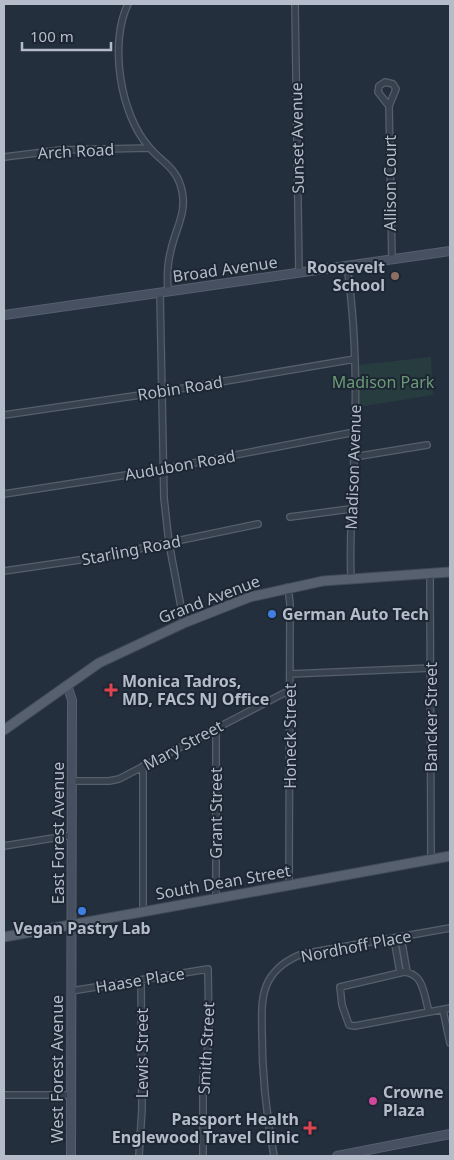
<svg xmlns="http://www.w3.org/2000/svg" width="454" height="1160" viewBox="0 0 454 1160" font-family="'Noto Sans',sans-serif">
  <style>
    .green { fill: #263c3f }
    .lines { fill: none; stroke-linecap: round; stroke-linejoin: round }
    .street-casing { stroke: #565f6c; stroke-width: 8 }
    .secondary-casing { stroke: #565f6c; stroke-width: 10 }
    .primary-casing { stroke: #414a57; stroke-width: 11 }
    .street { stroke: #38414e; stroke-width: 5.5 }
    .secondary { stroke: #465061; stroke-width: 8 }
    .primary { stroke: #56606e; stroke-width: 9 }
    .education-dot { fill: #8d6e63; stroke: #1d2633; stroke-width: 2 }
    .shop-dot { fill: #3f7fe0; stroke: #1d2633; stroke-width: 2 }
    .health-dot { fill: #e0444e; stroke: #1d2633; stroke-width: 2 }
    .hotel-dot { fill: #d1479c; stroke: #1d2633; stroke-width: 2 }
    .labels { text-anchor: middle; stroke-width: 4; stroke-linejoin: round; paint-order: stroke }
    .street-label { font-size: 16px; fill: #b4bcc9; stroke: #1d2633 }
    .poi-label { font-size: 16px; font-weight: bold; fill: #b4bcc9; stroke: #1d2633; text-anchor: start }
    .park-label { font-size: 16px; fill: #6b9a76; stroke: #1d2633 }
  </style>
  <rect width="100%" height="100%" fill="#242f3e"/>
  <path class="green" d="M431,357l2,38 -74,12 -1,-42z"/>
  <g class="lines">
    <defs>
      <path id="street" d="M128,4c-19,39 -8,110 21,143 14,17 28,20 33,44 5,22 -7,39 -11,59 -4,14 -4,28 -3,42
        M295,4l4,268
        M389,106l-11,-14 1,-6 6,-4 8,2 3,5 -7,17 3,154
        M4,157l57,-7 88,-2
        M347,266c9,62 10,128 7,191 -1,40 -5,80 -3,121
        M160,293l4,205 5,45 15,80
        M4,415l157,-23 194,-33
        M354,457l73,-12
        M4,494l148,-23 203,-39
        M290,517l60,-8
        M4,571l96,-14 158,-33
        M430,573l1,287
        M288,587l2,17 -1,281
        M290,674l141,-6
        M216,728v171
        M72,781h37l10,-2 171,-89
        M4,846l68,-11
        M143,912v-146
        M401,937l6,35
        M394,938l6,35
        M71,991l137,-22 1,70 -6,40v77
        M443,1010l7,33
        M429,1012c-5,-16 -5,-39 -25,-40l-64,15 2,18 7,20 6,1 95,-18
        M4,1095h67
        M139,1156l3,-47 -1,-129
        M274,1156c-8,-43 -12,-78 -12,-123 0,-17 -2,-37 7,-53 7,-12 20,-21 33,-26l148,-26"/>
      <path id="secondary" d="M4,315l446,-64
        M67,685l5,15 -1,456
        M337,1156l113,-22"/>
      <path id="primary" d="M4,730l95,-67 85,-40 66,-26 73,-16 127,-9
        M4,937l446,-81"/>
    </defs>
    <use href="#street" class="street-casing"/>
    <use href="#secondary" class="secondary-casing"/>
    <use href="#primary" class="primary-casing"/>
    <use href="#street" class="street"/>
    <use href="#secondary" class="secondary"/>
    <use href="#primary" class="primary"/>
  </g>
  <circle class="education-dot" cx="395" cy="276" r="5"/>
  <g class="shop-dot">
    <circle cx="272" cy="614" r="5"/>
    <circle cx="82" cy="911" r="5"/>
  </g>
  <g class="health-dot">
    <path d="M108.5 682.5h5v5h5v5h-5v5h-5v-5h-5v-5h5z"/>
    <path d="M307.5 1120.5h5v5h5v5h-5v5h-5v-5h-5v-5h5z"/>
  </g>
  <circle class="hotel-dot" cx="373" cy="1101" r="5"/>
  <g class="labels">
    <g class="street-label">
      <text transform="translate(297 138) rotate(-91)" y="6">Sunset Avenue</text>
      <text transform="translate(76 151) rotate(-3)" y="6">Arch Road</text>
      <text transform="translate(390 183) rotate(-90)" y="6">Allison Court</text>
      <text transform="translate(225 269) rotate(-8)" y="6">Broad Avenue</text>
      <text transform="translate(180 388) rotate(-9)" y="6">Robin Road</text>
      <text transform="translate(180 465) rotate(-10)" y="6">Audubon Road</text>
      <text transform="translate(353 467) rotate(-88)" y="6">Madison Avenue</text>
      <text transform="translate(131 550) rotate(-11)" y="6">Starling Road</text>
      <text transform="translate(209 599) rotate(-21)" y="6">Grand Avenue</text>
      <text transform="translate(431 717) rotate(-90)" y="6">Bancker Street</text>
      <text transform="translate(290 736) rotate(-90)" y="6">Honeck Street</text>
      <text transform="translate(183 745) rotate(-28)" y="6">Mary Street</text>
      <text transform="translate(216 813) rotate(-90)" y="6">Grant Street</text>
      <text transform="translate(58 833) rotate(-90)" y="6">East Forest Avenue</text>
      <text transform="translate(223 882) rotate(-10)" y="6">South Dean Street</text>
      <text transform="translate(356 946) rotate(-11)" y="6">Nordhoff Place</text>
      <text transform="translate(140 980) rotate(-9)" y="6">Haase Place</text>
      <text transform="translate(206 1048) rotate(-87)" y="6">Smith Street</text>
      <text transform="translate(142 1053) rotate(-90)" y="6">Lewis Street</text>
      <text transform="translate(57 1069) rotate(-90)" y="6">West Forest Avenue</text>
    </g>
    <g class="poi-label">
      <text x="385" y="273" text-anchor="end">Roosevelt<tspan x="385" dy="18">School</tspan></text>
      <text x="282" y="620">German Auto Tech</text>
      <text x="122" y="687">Monica Tadros,<tspan x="122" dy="18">MD, FACS NJ Office</tspan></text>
      <text x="82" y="934" text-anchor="middle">Vegan Pastry Lab</text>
      <text x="383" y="1098">Crowne<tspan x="383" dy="18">Plaza</tspan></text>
      <text x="299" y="1125" text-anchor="end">Passport Health<tspan x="299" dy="18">Englewood Travel Clinic</tspan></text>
    </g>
    <g class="park-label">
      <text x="383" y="388">Madison Park</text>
    </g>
  </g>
  <rect width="454" height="1160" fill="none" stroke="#b4bcc9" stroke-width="10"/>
  <path d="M22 42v8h89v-8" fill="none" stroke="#b4bcc9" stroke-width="2.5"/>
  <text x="30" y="42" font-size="15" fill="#b4bcc9" stroke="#1d2633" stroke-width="4" paint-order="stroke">100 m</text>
</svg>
